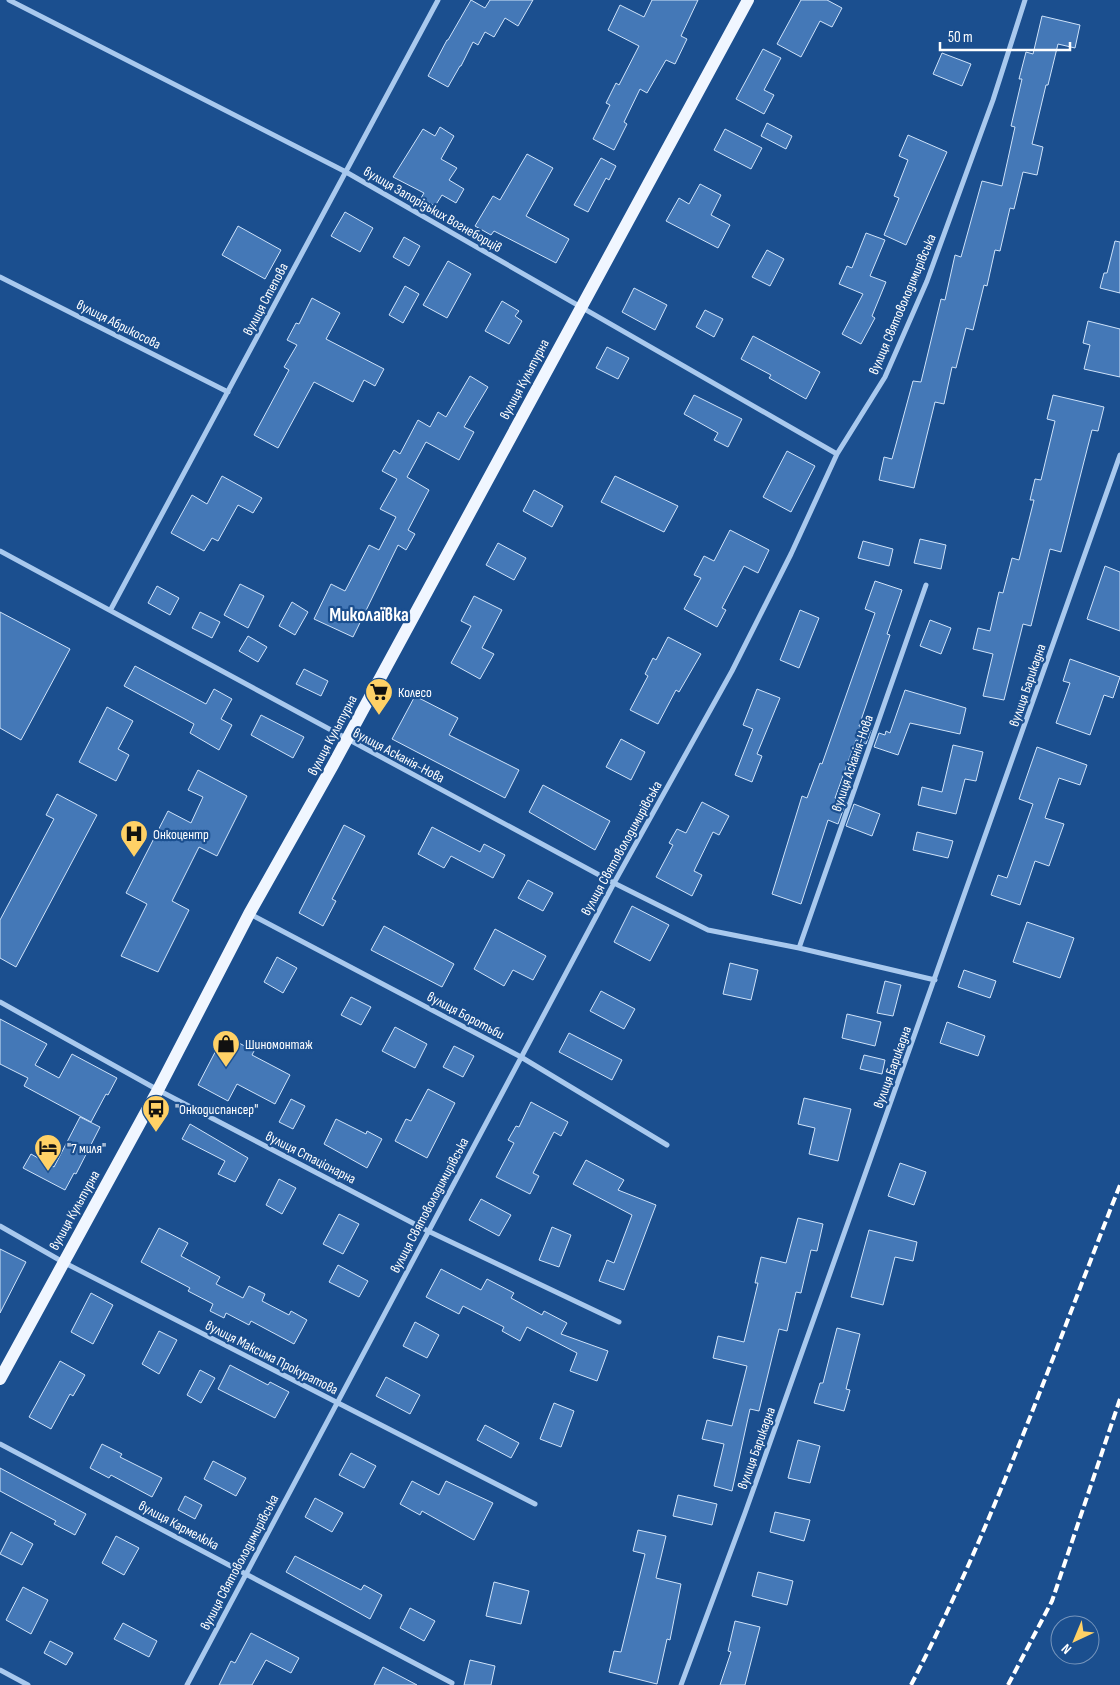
<svg xmlns="http://www.w3.org/2000/svg" width="1120" height="1685" viewBox="0 0 1120 1685" font-family="'Sofia Sans Condensed',sans-serif">
  <style>
    .building { fill: #4478b7; stroke: #cfe3fa }
    .lines { fill: none; stroke-linecap: round; stroke-linejoin: round }
    .minor { stroke: #a9c9ee; stroke-width: 5 }
    .primary { stroke: #f0f6ff; stroke-width: 12 }
    .rail { stroke: #fff; stroke-width: 4; stroke-dasharray: 9 4; stroke-linecap: butt }
    .labels { text-anchor: middle; stroke-width: 4.5; stroke-linejoin: round; paint-order: stroke }
    .street-label { font-size: 14px; fill: #fff; stroke: #1b4f8f }
    .poi-label { font-size: 14px; fill: #fff; stroke: #1b4f8f; text-anchor: start }
    .district-label { font-size: 19px; font-weight: bold; fill: #fff; stroke: #1b4f8f }
  </style>
  <rect width="100%" height="100%" fill="#1b4f8f"/>
  <path class="building" d="M471,0l14,8 5,-8h43l-15,26 -13,-8 -11,19 -9,-5 -7,13 -5,-3 -12,24h-1l-12,21 -20,-11 19,-36h1z
    M652,0h46l-17,36 6,3 -12,25 -9,-4 -19,33 -7,-4 -16,33 3,2 -13,26 -21,-11 17,-34 -4,-2 10,-20 3,2 20,-39 -31,-16 12,-25 24,12z
    M801,0h26l15,8 -10,19 -12,-6 -19,36 -24,-13z
    M1042,16l38,9 -5,23 -17,-4 -10,41h-2l-14,59 11,3 -6,28 -14,-3 -9,37 -4,-1 -10,43 -5,-1 -8,36 -3,-1 -11,45 -7,-2 -10,40 -4,-1 -8,37 -9,-2 -21,86 -35,-8 5,-23 8,2 21,-78 8,1 20,-83 4,1 10,-45 6,2 21,-76 20,5 13,-59 -4,-1 11,-47h-3l7,-27 7,2z
    M763,49l18,9 -17,32 10,5 -10,19 -28,-15z
    M942,53l29,11 -9,22 -29,-12z
    M767,123l25,13 -6,13 -25,-13z
    M440,127l14,9 -13,23 16,9 -8,12 15,9 -8,14 -14,-8 -7,11 -14,-8 3,-5 -31,-16 30,-48 12,7z
    M725,129l37,19 -11,21 -37,-19z
    M908,135l39,17 -41,93 -22,-10 15,-37 -5,-2 14,-36 -9,-4z
    M527,154l26,14 -27,48 43,23 -13,24 -62,-32 -3,4 -16,-9 18,-30 7,4z
    M601,158l15,8 -7,14 -3,-2 -18,34 -14,-7z
    M700,184l21,11 -10,20 19,10 -12,23 -52,-27 13,-23 10,6z
    M345,212l28,16 -13,24 -29,-16z
    M238,226l43,24 -16,29 -43,-24z
    M866,233l19,7 -15,36 16,6 -14,34 3,2 -14,26 -19,-10 21,-40 -24,-10 8,-18 5,2z
    M404,237l16,9 -11,20 -16,-9z
    M1115,241l5,1v51l-20,-5 4,-15h3z
    M767,250l17,9 -14,27 -18,-9z
    M448,261l23,13 -24,44 -24,-13z
    M405,286l14,8 -16,29 -14,-8z
    M634,288l33,17 -12,25 -33,-18z
    M312,298l28,15 -14,26 58,30 -9,17 -11,-6 -11,22 -39,-20 -36,66 -24,-13 35,-65 -5,-3 13,-22 -10,-5 9,-17 3,1z
    M502,301l17,10 -4,5 7,5 -13,23 -24,-13z
    M705,310l18,9 -9,18 -18,-10z
    M1088,321l32,8v48l-36,-8 6,-24 -7,-2z
    M753,336l67,36 -14,27 -37,-21 2,-3 -30,-16z
    M607,347l22,11 -11,21 -22,-11z
    M470,376l18,11 -24,40 10,5 -15,28 -33,-18 -19,35 22,13 -21,40 7,4 -9,16 -8,-5 -45,92 -39,-18 17,-35 14,7 24,-46 10,5 17,-33 -16,-8 17,-30 -15,-8 12,-21 6,4 18,-34 12,7 8,-15 8,5z
    M694,395l48,24 -14,28 -14,-7 4,-7 -34,-19z
    M1053,395l51,12 -6,24 -6,-1 -31,122 -11,-3 -19,77 -8,-2 -19,76 -21,-4 10,-42 -20,-5 5,-21 12,3 9,-39 4,1 9,-35 7,2 15,-60h-4l5,-21 6,1 14,-59 -8,-2z
    M787,451l28,15 -24,46 -28,-15z
    M222,476l40,22 -9,15 -15,-8 -20,36 -6,-3 -8,13 -33,-18 21,-38 15,9z
    M615,476l63,30 -14,26 -63,-30z
    M534,490l29,16 -11,21 -29,-16z
    M730,530l39,20 -11,23 -14,-7 -22,42 4,2 -9,17 -33,-18 17,-31 -7,-3 10,-19 10,5z
    M920,539l26,6 -5,24 -27,-6z
    M863,541l30,8 -4,17 -31,-8z
    M498,543l28,15 -12,22 -28,-15z
    M1105,566l15,6v59l-33,-12z
    M875,581l27,9 -15,44 3,1 -31,91 12,4 -5,14 -10,-4 -21,58 11,4 -8,22 -10,-4 -27,84 -29,-10 30,-98 5,2 13,-35 2,1 53,-151 -10,-4z
    M240,584l24,12 -16,32 -24,-13z
    M157,586l22,12 -9,17 -22,-12z
    M474,596l28,14 -20,38 12,6 -14,25 -29,-16 20,-37 -10,-5z
    M292,602l16,10 -13,23 -16,-9z
    M800,610l19,8 -20,50 -19,-8z
    M0,612l70,37 -49,91 -21,-12z
    M200,612l20,10 -8,16 -20,-10z
    M930,620l21,8 -10,26 -21,-8z
    M248,636l19,11 -9,15 -19,-11z
    M668,637l33,17 -22,38 -3,-2 -18,34 -28,-14 18,-34 -3,-2 8,-16 3,2z
    M1070,659l50,18 -7,21 -9,-3 -14,40 -34,-12 14,-40 -7,-2z
    M135,666l71,38 8,-15 18,10 -11,20 11,6 -13,25 -29,-17 4,-9 -70,-38z
    M304,669l24,12 -7,15 -25,-12z
    M757,689l23,9 -23,56 5,2 -10,26 -17,-7 18,-46 -10,-4z
    M905,690l61,18 -6,26 -50,-11 -12,32 -24,-8 5,-14 6,2 1,-4 4,2z
    M415,696l43,22 -9,17 70,35 -14,28 -113,-59z
    M107,707l26,14 -15,28 11,6 -13,26 -37,-19z
    M261,715l43,22 -11,21 -42,-23z
    M621,739l24,13 -14,28 -25,-13z
    M953,745l30,7 -7,29 -11,-2 -9,35 -38,-9 4,-18 20,5z
    M1037,747l50,18 -7,20 -21,-7 -14,40 19,6 -15,42 -14,-5 -15,44 -29,-10 7,-20 9,3 26,-74 -14,-5z
    M198,770l49,26 -30,60 -18,-9 -27,54 17,9 -31,62 -37,-16 26,-52 -21,-11 42,-82 23,12 12,-26 -15,-7z
    M543,785l67,36 -15,29 -66,-38z
    M57,794l40,21 -81,152 -16,-9v-38l54,-101 -8,-4z
    M702,802l27,14 -10,19 -6,-3 -19,39 8,4 -10,21 -36,-19 17,-32 -4,-2 8,-14 9,4z
    M854,804l26,10 -8,22 -26,-10z
    M344,825l21,11 -33,63 4,2 -13,25 -24,-13z
    M432,827l48,25 4,-8 21,11 -12,23 -42,-22 -7,12 -26,-14z
    M917,832l36,9 -5,17 -35,-8z
    M528,880l25,13 -10,18 -25,-13z
    M632,906l37,19 -19,36 -36,-19z
    M1027,922l47,16 -14,40 -47,-16z
    M384,926l70,38 -12,23 -71,-37z
    M495,929l51,27 -13,24 -20,-10 -9,16 -30,-17z
    M277,957l20,11 -14,25 -19,-11z
    M730,963l28,7 -7,30 -28,-6z
    M964,970l32,11 -6,17 -32,-11z
    M885,981l16,4 -8,31 -16,-3z
    M601,991l34,18 -11,20 -34,-18z
    M351,997l20,10 -10,18 -20,-10z
    M847,1014l34,8 -6,24 -33,-8z
    M0,1019l47,25 -12,21 24,13 13,-24 45,24 -9,17 -2,-1 -15,28 -67,-36 4,-8 -28,-14z
    M947,1022l38,14 -7,20 -38,-13z
    M395,1027l32,17 -12,24 -33,-17z
    M569,1033l53,27 -10,20 -53,-28z
    M224,1035l30,16 -2,4 38,20 -15,29 -38,-20 -9,17 -30,-16z
    M454,1046l20,10 -11,21 -20,-10z
    M864,1055l21,5 -3,14 -22,-5z
    M428,1089l27,14 -28,55 -32,-17 11,-22 5,2z
    M804,1098l47,11 -13,52 -29,-7 6,-26 -17,-4z
    M291,1099l14,7 -12,23 -14,-7z
    M531,1102l37,20 -7,14 -7,-4 -21,41 6,3 -9,18 -34,-17 18,-34 -6,-3 8,-14 3,1z
    M80,1117l20,10 -24,47 -2,-1 -9,17 -42,-22 8,-14 23,13z
    M336,1119l30,15 1,-3 15,8 -15,29 -43,-24z
    M190,1124l58,34 -13,24 -17,-8 7,-13 -43,-22z
    M586,1160l38,20 -6,10 38,15 -32,85 -25,-9 8,-21 7,3 18,-48 -59,-31z
    M900,1163l26,9 -12,33 -26,-9z
    M279,1179l17,9 -14,26 -16,-9z
    M481,1199l30,16 -12,21 -30,-16z
    M339,1214l20,10 -16,30 -20,-10z
    M798,1218l25,6 -6,27 -6,-1 -10,43 -5,-1 -9,39 -8,-2 -20,82 -9,-2 -18,82 -18,-5 10,-42 -22,-5 5,-19 25,6 15,-60 -34,-8 5,-22 26,6 14,-59h-3l6,-26 25,6z
    M552,1227l19,8 -12,32 -20,-7z
    M159,1228l29,15 -7,13 39,21 -4,7 27,14 6,-12 16,8 -3,7 27,14 2,-4 16,9 -13,24 -43,-23 -2,4 -23,-12 -2,5 -14,-7 3,-7 -25,-13 2,-3 -49,-26z
    M869,1230l48,12 -4,19 -18,-4 -12,48 -32,-8z
    M0,1249l26,13 -26,51z
    M338,1265l30,16 -9,16 -30,-15z
    M441,1269l40,21 6,-11 27,14 -3,5 31,17 2,-4 23,12 -6,11 47,17 -11,30 -27,-10 7,-18 -50,-26 -7,14 -18,-10 2,-4 -41,-21 -4,8 -33,-17z
    M91,1293l22,12 -20,39 -22,-12z
    M415,1322l24,13 -12,23 -24,-12z
    M837,1328l23,6 -14,55 4,1 -6,21 -30,-8 6,-20h3z
    M159,1331l18,9 -18,34 -17,-10z
    M60,1361l25,14 -12,21 -3,-2 -19,35 -22,-12z
    M230,1365l38,20 2,-3 19,10 -14,26 -57,-29z
    M200,1370l15,8 -14,25 -14,-8z
    M386,1377l34,18 -10,19 -34,-18z
    M554,1403l20,8 -13,36 -21,-8z
    M485,1425l34,18 -8,15 -34,-18z
    M798,1440l22,6 -10,37 -22,-5z
    M102,1444l20,10 -2,3 42,21 -10,19 -41,-22 -2,3 -19,-10z
    M351,1453l25,13 -12,22 -25,-13z
    M213,1461l33,17 -10,18 -32,-17z
    M0,1468l86,46 -11,21 -21,-11 2,-3 -56,-30z
    M412,1481l27,14 7,-14 47,22 -19,37 -52,-29 -2,4 -20,-11z
    M678,1495l39,9 -5,21 -39,-9z
    M185,1496l17,9 -7,14 -17,-9z
    M315,1498l28,15 -11,19 -27,-15z
    M775,1512l35,8 -6,21 -34,-9z
    M638,1530l28,6 -10,42 25,6 -11,56 -3,-1 -10,45 -48,-12 5,-21 7,1 24,-98 -12,-3z
    M11,1532l22,12 -11,21 -22,-11z
    M116,1536l23,12 -15,27 -22,-12z
    M295,1556l66,34 3,-5 18,10 -12,24 -84,-47z
    M758,1572l35,9 -6,24 -35,-9z
    M494,1582l35,9 -8,33 -35,-8z
    M23,1587l25,13 -17,34 -25,-14z
    M410,1608l25,13 -11,20 -24,-13z
    M735,1621l25,6 -15,58h-25l11,-33 -3,-1z
    M123,1623l34,18 -8,16 -35,-18z
    M251,1633l48,25 -8,15 -25,-13 -14,25h-33l12,-24 4,2z
    M50,1641l23,12 -7,12 -22,-12z
    M470,1660l25,6 -4,19h-27z
    M383,1667l34,18h-43z"/>
  <g class="lines">
    <path class="minor" d="M9,0l337,172 491,282
      M0,277l228,115
      M0,551l614,332 94,47 91,18 136,32
      M111,609l327,-609
      M250,914l271,143 146,88
      M799,948l127,-363
      M0,1002l158,88 270,141 191,91
      M0,1226l63,36 472,242
      M0,1444l452,239
      M0,1670l28,15
      M187,1685l427,-802 118,-212 59,-117 46,-100 48,-77 42,-96 66,-181 32,-100
      M681,1685l64,-172 375,-1058"/>
    <path class="primary" d="M0,1379l158,-289 91,-176 84,-149 415,-765"/>
    <path class="rail" d="M911,1685c83,-160 143,-333 209,-500
      M1008,1685l44,-84 68,-202"/>
  </g>
  <defs>
    <symbol id="supermarket-pin" viewBox="-11 -11 22 30"><path d="M0 17L-7.5 6A9.5 9.5 0 1 1 7.5 6Z" fill="#ffd166" stroke="#1b4f8f"/><path d="M-6-5.5h2.5l.6 2H6L4.5 2H-2.5L-4.4-4H-6ZM-1.5 3.2a1.3 1.3 0 1 0 .1 0ZM3 3.2a1.3 1.3 0 1 0 .1 0Z" fill="#111"/></symbol>
    <symbol id="hospital-pin" viewBox="-11 -11 22 30"><path d="M0 17L-7.5 6A9.5 9.5 0 1 1 7.5 6Z" fill="#ffd166" stroke="#1b4f8f"/><path d="M-5-5h3v3.5h4V-5h3V5h-3V1.5h-4V5h-3Z" fill="#111"/></symbol>
    <symbol id="shop-pin" viewBox="-11 -11 22 30"><path d="M0 17L-7.5 6A9.5 9.5 0 1 1 7.5 6Z" fill="#ffd166" stroke="#1b4f8f"/><path d="M-5-2.5h2.3a2.7 3.5 0 0 1 5.4 0H5L5.5 6h-11ZM-1.5-2.5h3a1.5 2.3 0 0 0-3 0Z" fill="#111"/></symbol>
    <symbol id="bus-pin" viewBox="-11 -11 22 30"><path d="M0 17L-7.5 6A9.5 9.5 0 1 1 7.5 6Z" fill="#ffd166" stroke="#1b4f8f"/><path d="M-5-6H5V4H4V6H2V4H-2V6H-4V4H-5ZM-3.5-4V0h7V-4ZM-3.5 1.2v1.5H-2V1.2ZM2 1.2v1.5H3.5V1.2Z" fill="#111"/></symbol>
    <symbol id="hotel-pin" viewBox="-11 -11 22 30"><path d="M0 17L-7.5 6A9.5 9.5 0 1 1 7.5 6Z" fill="#ffd166" stroke="#1b4f8f"/><path d="M-6-4.5h1.5V1H6V5H4.5V3h-9V5H-6ZM-4 0a1.8 1.8 0 1 1 3.6 0ZM.5 0V-2.5h3Q6-2.5 6 0Z" fill="#111"/></symbol>
  </defs>
  <g fill-rule="evenodd">
    <use href="#supermarket-pin" x="363" y="676" width="32" height="43"/>
    <use href="#hospital-pin" x="118" y="818" width="32" height="43"/>
    <use href="#shop-pin" x="210" y="1028" width="32" height="43"/>
    <use href="#bus-pin" x="140" y="1093" width="32" height="43"/>
    <use href="#hotel-pin" x="32" y="1132" width="32" height="43"/>
  </g>
  <g class="labels">
    <g class="street-label">
      <text transform="translate(433 209) rotate(30)" y="5">вулиця Запорізьких Вогнеборців</text>
      <text transform="translate(265 299) rotate(-62)" y="5">вулиця Степова</text>
      <text transform="translate(902 304) rotate(-67)" y="5">вулиця Святоволодимирівська</text>
      <text transform="translate(119 324) rotate(27)" y="5">вулиця Абрикосова</text>
      <text transform="translate(524 379) rotate(-62)" y="5">вулиця Культурна</text>
      <text transform="translate(1027 685) rotate(-71)" y="5">вулиця Барикадна</text>
      <text transform="translate(332 735) rotate(-62)" y="5">вулиця Культурна</text>
      <text transform="translate(399 755) rotate(28)" y="5">вулиця Асканія-Нова</text>
      <text transform="translate(852 763) rotate(-71)" y="5">вулиця Асканія-Нова</text>
      <text transform="translate(621 848) rotate(-61)" y="5">вулиця Святоволодимирівська</text>
      <text transform="translate(466 1015) rotate(28)" y="5">вулиця Боротьби</text>
      <text transform="translate(892 1067) rotate(-70)" y="5">вулиця Барикадна</text>
      <text transform="translate(311 1157) rotate(27)" y="5">вулиця Стаціонарна</text>
      <text transform="translate(429 1205) rotate(-62)" y="5">вулиця Святоволодимирівська</text>
      <text transform="translate(74 1210) rotate(-61)" y="5">вулиця Культурна</text>
      <text transform="translate(272 1357) rotate(27)" y="5">вулиця Максима Прокуратова</text>
      <text transform="translate(756 1448) rotate(-70)" y="5">вулиця Барикадна</text>
      <text transform="translate(179 1525) rotate(28)" y="5">вулиця Кармелюка</text>
      <text transform="translate(239 1562) rotate(-62)" y="5">вулиця Святоволодимирівська</text>
    </g>
    <g class="poi-label">
      <text x="398" y="697">Колесо</text>
      <text x="153" y="839">Онкоцентр</text>
      <text x="245" y="1049">Шиномонтаж</text>
      <text x="175" y="1114">"Онкодиспансер"</text>
      <text x="67" y="1153">"7 миля"</text>
    </g>
    <g class="district-label">
      <text x="369" y="621">Миколаївка</text>
    </g>
  </g>
  <g transform="translate(1075 1640) rotate(224)"><circle r="24" fill="#1b4f8f" stroke="#7695bc"/>
  <path d="M0-4L9 19L0 12L-9 19Z" fill="#ffd166"/>
  <text y="-8" font-size="14" font-weight="bold" text-anchor="middle" fill="#ffffff">N</text>
  </g>
  <path d="M940 42v8h130v-8" fill="none" stroke="#ffffff" stroke-width="2.5"/>
  <text x="948" y="42" font-size="15" fill="#ffffff" stroke="#1b4f8f" stroke-width="4" paint-order="stroke">50 m</text>
</svg>
